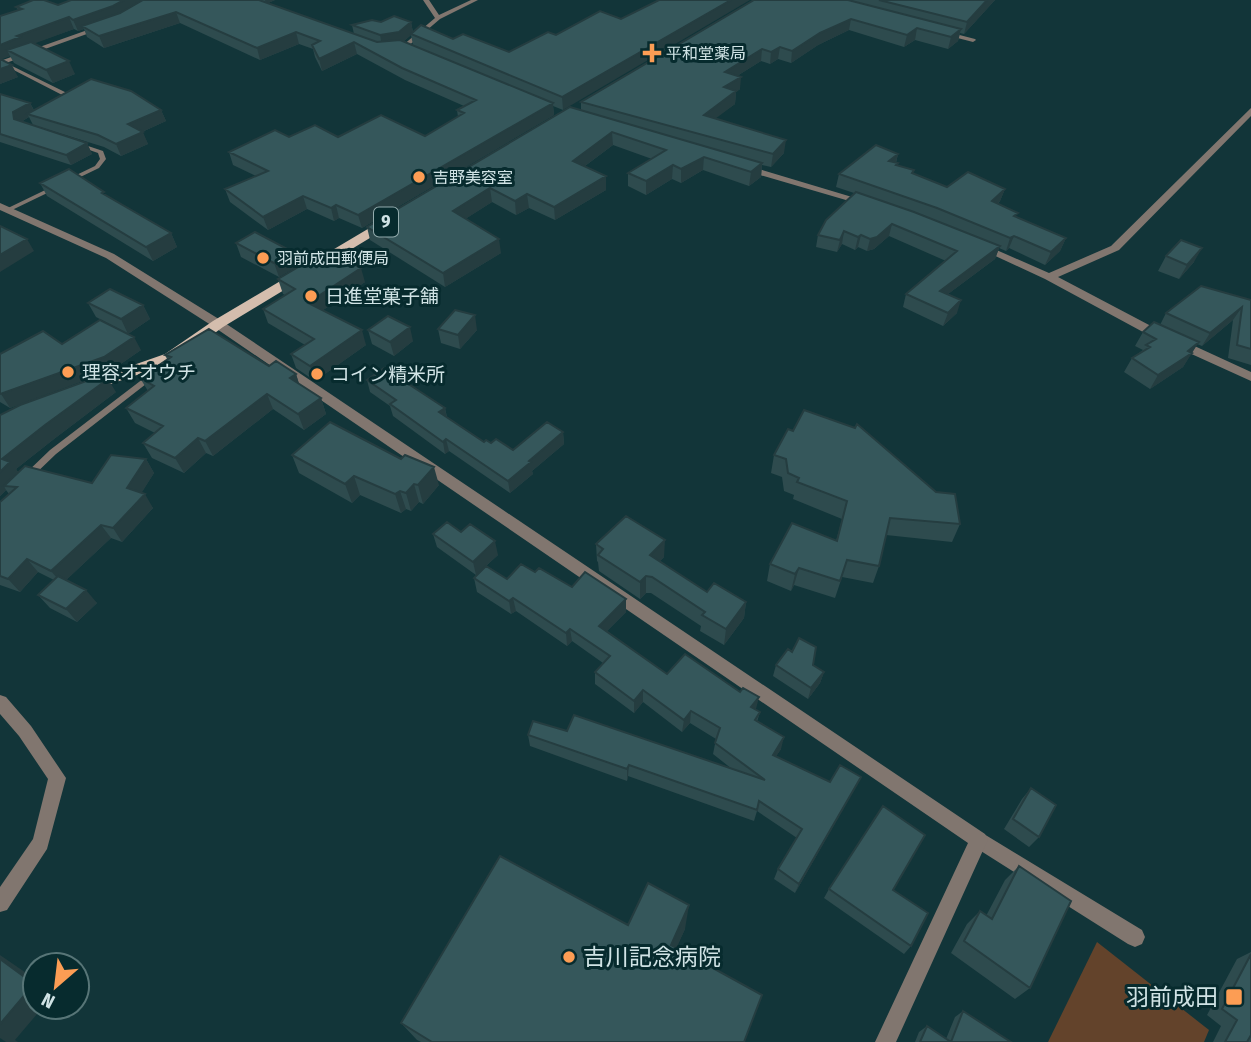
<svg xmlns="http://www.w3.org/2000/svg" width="1251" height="1042" viewBox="0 0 1251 1042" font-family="'Fira Sans Condensed','Noto Sans JP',sans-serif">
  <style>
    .green { fill: #63432b }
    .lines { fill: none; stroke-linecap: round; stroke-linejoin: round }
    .service { fill: #81766f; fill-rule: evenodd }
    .minor { fill: #81766f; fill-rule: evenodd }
    .tertiary { fill: #81766f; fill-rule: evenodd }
    .primary { fill: #d4bdad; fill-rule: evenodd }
    .wall { fill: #2e4b4e; fill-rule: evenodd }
    .shaded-wall { fill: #253d40 }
    .building { fill: #35575b; stroke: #253d40; stroke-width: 2 }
    .poi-dot { fill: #fc9d54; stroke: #072b2e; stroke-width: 2.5 }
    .labels { text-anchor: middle; stroke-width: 6; stroke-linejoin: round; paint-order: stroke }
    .far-poi-label { font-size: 16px; fill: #d0e3e5; stroke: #072b2e; text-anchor: start }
    .shield { fill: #072b2e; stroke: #94acae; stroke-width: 2 }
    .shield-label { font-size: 18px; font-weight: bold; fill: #d0e3e5 }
    .poi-label { font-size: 19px; fill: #d0e3e5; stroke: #072b2e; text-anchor: start }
    .near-poi-label { font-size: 23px; fill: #d0e3e5; stroke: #072b2e; text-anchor: start }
  </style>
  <rect width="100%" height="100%" fill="#123539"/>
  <path class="green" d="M1097,942l112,88 -5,12h-156z"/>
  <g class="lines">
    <path class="service" d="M423,0h6l10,15 32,-15h7l-38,19 -34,29h-4v-2l33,-28z
      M96,27l2,1v2l-92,33 69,34v2l-7,1v-2l-66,-34 -2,1v-4z
      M948,32l27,7 1,1 -3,2 -27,-7v-2z
      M75,143h4l24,8 3,8 -7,9 -87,42h-4v-2l87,-42 5,-7 -2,-6 -23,-8z
      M152,372l4,3 -1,2 -99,77 -25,24h-6l-2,-2 2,-2 25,-24z"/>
    <path class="minor" d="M1251,108v8l-132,134 -61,27 93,49 100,46v9l-108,-49 -98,-53 -69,-32 1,-2h8l64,28 62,-27z
      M743,166h6l123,37 -9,2 -120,-35z
      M0,695l6,2 25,29 35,52 -19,71 -40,61 -7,2v-25l33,-48 15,-60 -29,-43 -19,-22z
      M979,831l163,99 3,7 -3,7 -7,3 -7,-3 -155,-98 -3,-6 3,-6z"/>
    <path class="tertiary" d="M0,203l114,51 108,67 763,513 3,6 -3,6 -89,196h-21l93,-199 -754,-516 -108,-69 -106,-48z"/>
    <path class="primary" d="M388,217l6,4 -1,3 -170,103 -48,35 -88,30 -8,-5 3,-4 83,-29 48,-33z"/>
  </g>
  <path class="wall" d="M71,0h204l-7,3 86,31 -2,-9 29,-3h30l2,10 40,7 56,13 47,-17 44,-24 -37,99 -10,-4 1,9 -192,113 -23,-10 -5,3 -27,-12 -39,21 -38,-28 -5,-13 31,-13 -23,-11 -4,-13 60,-15 136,-1 33,-19 -1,-7 7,-4 -59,-26 -48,-26 -35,17 -7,-14 -2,-8 -14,-5 -39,16 -80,-37 -76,25 -17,-11 -3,-8 -6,2 -4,-2 -40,14 41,31 -22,9 -39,-20 -4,-7 -9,3 17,18 -18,7v-68l18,-6 -2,-3 42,-2zM411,35l2,10 -9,-4z
    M754,0h241l-31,34 -4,-1 -2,8 -10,8 -33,-9 -11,7 -55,-17 -31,15 -27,18 -13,-4 -8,5 -9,-3 -24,15 3,13 -4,3 -1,12 -20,14 69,35 -13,14 -9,-2 -1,12 -12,9 -46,-16 -22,13 -9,-4 -26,16 -18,-9v-13l24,-14 -39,-14 -28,21 21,24 -51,30 -26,-12 -13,7 -24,-13 -27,17 36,34 -56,34 -75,-47 -3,-13 214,-116v-9z
    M0,94l30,9 4,7h127l5,11 -24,11 6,12 -27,12 -17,-9 -71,-22 -4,-8 -8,5 66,21 5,11 -21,11 -71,-23z
    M898,154l-2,9 1,2 17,5 -1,3 34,14 58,2 -5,12 -2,3 19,13 49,21 -6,13 -15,14 -36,-17 -3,3 -7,-3 -4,11 -47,35 9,19 -14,13 -40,-19 3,-13 40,-33 -57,-25 -15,13 -7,2 -9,-4 -3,3 -13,-6 -5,8 -21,-5 2,-12 36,-42 -18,-6 3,-13z
    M40,183l65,12 66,38 6,14 -24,14 -106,-65z
    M236,243l57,9 5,14 -19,11 -38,-20z
    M1166,256l28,6 -15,17 -21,-8z
    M278,279l87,3 -42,28 43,35 -51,36 -19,-13 -5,-14 14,-9 -37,-22 -5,-14 22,-14 -2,-1z
    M1251,300v65l-23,-7 5,-38 -31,26 -5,-2 -14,23 -33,22 -26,-17 8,-14 11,-8 -8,-4 8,-14 17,-7 6,-12z
    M88,303l55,2 7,14 -22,15 -32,-17z
    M438,329l39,1 -17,19 -19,-6z
    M368,330l45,11 -19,15 -22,-12z
    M62,344l79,6 -29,20 -102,38 -10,-6v-48z
    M165,355l104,11 27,8 3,10 22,14 5,16 -22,16 -31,-21 -60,47 -7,-3 -22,20 -32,-15 -9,-15 12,-10 -20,-10 -9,-15 22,-17 -8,-13 27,-19z
    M367,380l78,28 2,9 37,25 29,8 50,-18 1,12 -32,27 1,3 -23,19 -61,-42 -4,3 -52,-38 -3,-10 -20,-14z
    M116,392l-62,47 -38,30 2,3 74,11 54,-24 8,14 -13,20 12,15 -31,34 -11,-4 -45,42 31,23 -20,19 -27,-14 -12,-13 16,-15 -16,-8 -18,20 -20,-7v-83l9,-8 -3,-4 -6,6v-81z
    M292,455l147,30 -16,19 -4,-2 -8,9 -5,-2 -5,4 -41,-18 -8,8 -53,-30z
    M774,455l186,69 -8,18 -66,-7 -7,31 -6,17 -31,-6 -7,21 -41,-13 -3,6 -24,-10 3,-17 66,-23 6,-22 -49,-20 1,-4 -10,-4 -2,-14 -11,-4z
    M461,532l37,23 -22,20 -39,-28 -4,-13z
    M596,544l68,13 -4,4 47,31 39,10 -2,16 -20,27 -24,-14 1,-5 -50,-33h-5l-6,6 -41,-28 -1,-9 -1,-1z
    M535,572l37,15 54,12v13l-19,19 60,43 93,38 -3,10 24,27 -5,7 54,26 25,6 -60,105 -21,-14 4,-10 19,-31 -40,-27 -3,10 -126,-45 -1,5 -97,-35 -2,-11 39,-4 165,38 -19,-15 3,-15 -26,-16 -8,9 -39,-30 -9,11 -39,-29v-12l8,-9 -31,-22 -5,5 -51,-35 -5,3 -34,-22 -3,-14 33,1z
    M776,665l48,7 -4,11 -12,16 -35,-23z
    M1031,788l8,49 -10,10 -25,-18 18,-30z
    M1019,866l11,122 -15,11 -64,-46 16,-29 13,-13 6,5 19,-36z
    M829,889l64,1 18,56 -7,8 -80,-56z
    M628,925l57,4 -9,19 68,94h-323l-4,-2 -16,-17z
    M1251,952v90h-38l8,-16 -14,-11 30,-56z
    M963,1011l48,31h-96l4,-10 8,-6 19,13 9,-22z"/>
  <path class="shaded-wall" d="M124,0h26l-32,18 -36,8 2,3 -6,2 -5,-11z
    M265,0h10l-9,4z
    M731,0h19l-187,110 -1,-13z
    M987,0h8l-31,34 3,-12z
    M176,12l4,11 -76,25 -5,-12z
    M69,17l5,12 -49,18 -18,3 3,6 -10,4v-15l17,-9z
    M851,19l-2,11 -31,15 -27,18 1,-12 28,-18z
    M411,22l2,11 -12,11 -19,2 -2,-11z
    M917,28l-2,12 -11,7 3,-12z
    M961,29l-3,12 -10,8 3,-12z
    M296,32l3,12 -39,16 -3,-12z
    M354,42l3,12 -35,17 -3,-12z
    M780,47l-2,12 -8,5 1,-12z
    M762,49l-1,12 -37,23 1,-12z
    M69,61l6,13 -22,9 -7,-13z
    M12,65l6,12 -18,7v-15z
    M741,77l-1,12 -4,3 -1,12 -32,24 1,-13 20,-28z
    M30,103l5,10 -8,1 2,3 -10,6 -5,-4 -1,-7z
    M553,103l1,12 -192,113 -4,-13z
    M161,110l5,11 -33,15 -5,-12z
    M143,132l5,12 -27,12 -5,-12z
    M612,132l1,13 -39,29 -1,-13z
    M786,140l-2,13 -13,14 2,-13z
    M87,143l5,11 -21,11 -5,-10z
    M898,154l-3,12 -6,-5z
    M704,157l-1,13 -22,13v-14z
    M762,163l-1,14 -12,9 2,-14z
    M673,165l-1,14 -26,16v-14z
    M606,176v14l-51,30 -1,-13z
    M490,188l2,14 -36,23 -3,-14z
    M1005,189l-5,12 -12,13 4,-13z
    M527,194l2,14 -13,7 -1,-14z
    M303,196l4,13 -39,21 -5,-13z
    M336,205l3,13 -5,3 -3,-13z
    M892,224l-3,12 -15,13 -7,2 3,-12z
    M844,231l-2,13 -5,8 3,-12z
    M171,233l6,14 -24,14 -7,-14z
    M861,235l-3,12 -3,3 3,-13z
    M1014,236l-5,12 -3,3 4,-13z
    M1066,238l-6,13 -15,14 6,-13z
    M27,239l7,12 -34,21v-17z
    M499,239l2,14 -56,34 -2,-14z
    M1000,246l-5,13 -59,44 4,-12z
    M1202,248l-8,14 -15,17 8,-14z
    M293,252l5,14 -19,11 -5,-14z
    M361,268l4,14 -52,35 -5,-14z
    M961,300l-4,13 -14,13 5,-13z
    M143,305l7,14 -22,15 -7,-15z
    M1242,307l-9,13 -31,26 8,-13z
    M475,315l2,15 -17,19 -2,-14z
    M410,327l3,14 -19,15 -4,-14z
    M362,330l4,15 -51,36 -5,-15z
    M134,337l7,13 -29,20 -102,38 -9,-14z
    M1199,342l-16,25 -33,22 8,-14z
    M296,374l5,16 -11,-12z
    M108,379l8,13 -62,47 -38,30 4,6 -16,11 2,4 -6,6v-24l2,-13 43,-34z
    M267,394l6,15 -60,47 -8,-15z
    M321,398l5,16 -22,16 -6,-16z
    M445,408l2,12 -8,-8z
    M563,432l1,12 -32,27 1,3 -23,19 -2,-12 21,-20z
    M198,438l8,15 -22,20 -9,-15z
    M446,439l3,12 -4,3 -2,-12z
    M146,459l8,14 -18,29 -9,-14z
    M434,467l5,18 -16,19 -5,-19z
    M354,476l6,19 -8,8 -7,-19z
    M414,484l5,18 -8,9 -5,-18z
    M400,491l6,18 -5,4 -6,-19z
    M145,494l8,14 -31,34 -9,-14z
    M101,525l10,13 -49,46 -11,-13z
    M665,540l-1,17 -14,15v-17z
    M495,541l3,14 -22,20 -3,-13z
    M27,559l11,13 -18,20 -12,-13z
    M799,568l-5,17 -3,6 4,-17z
    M646,576v17l-6,6v-17z
    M86,590l11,13 -20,19 -11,-13z
    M513,598l3,13 -5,3 -2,-13z
    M626,599v13l-27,27v-13z
    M746,602l-2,16 -20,27 2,-16z
    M570,629l2,12 -5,5 -1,-13z
    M824,672l-4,11 -12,16 3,-11z
    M643,690v12l-9,11v-12z
    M759,697l-3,12 -7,10 2,-12z
    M691,711l-1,12 -8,9 2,-12z
    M784,737l-3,12 -11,17 3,-11z
    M629,765l-1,11 -1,5v-12z
    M861,777l-6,11 -60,105 4,-9z
    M689,905l-4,24 -17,38 3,-22z
    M0,955l35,24v28h8l-28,33 3,2h-12l-6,-4z"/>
  <path class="building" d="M33,0h11l14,5 13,-5h53l-11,6 -40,14 -4,-3 -52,19 3,1 -20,8v-29l22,-7 -6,-2z
    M143,0h116l118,42 23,-2 153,63 -195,112 -22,-10 -5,3 -28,-12 -40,21 -38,-28 43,-18 -39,-19 46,-22 14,7 26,-12 23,12 43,-22 44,21 39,-23 -7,-3 19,-10 -74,-32 -48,-26 -35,17 -7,-14 8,-4 -24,-9 -39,16 -81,-36 -77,24 -17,-10 38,-13z
    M659,0h72l-169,97 -151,-63 10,-9 32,14 10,-5 46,18 39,-20 8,3 44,-24 21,8z
    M754,0h94l113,29 -10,8 -34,-9 -10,7 -56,-16 -31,14 -28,18 -12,-4 -9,5 -9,-3 -37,23 16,5 -17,10 12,4 -32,24 82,25 -13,14 -192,-52z
    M879,0h108l-20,22z
    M394,16l17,6 -12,10 -19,3 -28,-10 20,-5 9,2z
    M31,42l38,19 -23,9 -39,-20z
    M0,59l12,6 -12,4z
    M91,79l40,12 30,19 -33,14 15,8 -27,12 -18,-9 -71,-21z
    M0,94l30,9 -17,9 1,7 73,24 -21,12 -66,-21z
    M570,107l192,56 -11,9 -47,-15 -23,12 -8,-4 -27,16 -18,-8 38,-23 -54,-18 -39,29 33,15 -52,31 -27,-13 -12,7 -25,-13 -37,23 46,28 -56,34 -76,-46z
    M876,145l22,9 -9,7 9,2 -2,2 18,5 -2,3 35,14 21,-15 37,17 -13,12 26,12 -4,3 52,22 -15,14 -37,-16 -4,2 -73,-30 -98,-34z
    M69,169l35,23 -2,1 69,40 -25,14 -106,-64z
    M856,192l58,20 86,34 -60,45 21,9 -13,13 -42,-19 51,-43 -65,-27 -15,13 -7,2 -9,-4 -3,2 -14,-6 -4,9 -22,-5 8,-15z
    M0,226l27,13 -27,16z
    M255,232l38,20 -19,11 -38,-20z
    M1181,240l21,8 -15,17 -21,-9z
    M327,250l34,18 -53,35 54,27 -52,36 -19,-12 23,-15 -51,-30 32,-20 -17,-10z
    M1201,286l50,14v49l-14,-4 5,-38 -32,26 -44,-20z
    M110,289l33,16 -22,14 -33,-16z
    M455,310l20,5 -17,20 -20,-6z
    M388,316l22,11 -20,15 -22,-12z
    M100,320l34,17 -30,20 -104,37v-40l43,-23 19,13z
    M1154,322l45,20 -11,9 4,2 -34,22 -26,-17 18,-11 -4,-2 10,-6 -13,-7z
    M209,329l60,37 7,-5 20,13 -6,4 31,20 -23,16 -31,-20 -62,47 -7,-3 -23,20 -32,-15 20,-17 -37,-18 28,-22 -14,-8 31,-21 -6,-2z
    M384,368l61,40 -6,4 45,30 2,-2 5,3 5,-4 17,11 34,-28 16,10 -34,29 2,1 -23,19 -62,-42 -3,3 -53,-38 6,-4 -29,-20z
    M100,376l8,3 -63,46 -43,34 8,3 -10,10v-57l20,-10z
    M804,410l51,18 2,-4 79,68 19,2 5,30 -70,-6 -11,48 -32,-6 -7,21 -41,-13 -4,6 -25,-10 22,-41 45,18 10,-40 -50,-19 2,-4 -11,-5 -2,-14 -12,-4 14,-26 5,2z
    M330,422l71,37 4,-4 29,12 -16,18 -4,-1 -8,9 -6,-2 -5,3 -41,-18 -9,8 -53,-29z
    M111,455l35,4 -19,29 18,6 -32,34 -12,-3 -50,46 -24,-12 -19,20 -8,-3v-74l17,-15 -13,-1 21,-20 67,17z
    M626,516l39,24 -15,15 57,37 7,-9 32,19 -20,27 -24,-14 3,-3 -53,-35 -6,-1 -6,6 -42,-27 5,-6 -7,-5z
    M447,522l14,10 9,-8 25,17 -22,21 -40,-28z
    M521,564l14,8 4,-4 33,19 13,-15 41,27 -27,27 68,48 18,-20 55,38 3,-4 16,9 -8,10 9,5 -5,8 29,17 -11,18 57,27 10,-17 21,12 -62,107 -21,-15 24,-40 -43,-28 -2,9 -128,-45 -2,4 -99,-34 5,-14 34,10 7,-16 191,65 -50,-37 5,-15 -29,-17 -7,9 -41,-30 -9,11 -39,-29 15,-16 -40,-27 -4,4 -53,-35 -4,3 -35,-23 12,-12 21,13z
    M58,576l28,14 -20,19 -28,-14z
    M799,638l17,9 -3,18 11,7 -13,16 -35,-23 12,-16 4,3z
    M1031,788l25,17 -17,32 -26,-18z
    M883,806l42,29 -32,55 35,23 -17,33 -82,-57z
    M500,856l128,69 20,-42 41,22 -18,40 91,50 -18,47h-312l-31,-19z
    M1019,866l52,35 -41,87 -66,-47 16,-30 12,8z
    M1251,954v81l-4,7h-22l12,-22 -15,-11z
    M0,959l34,25 -34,40z
    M963,1011l48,31h-91l7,-16 24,16z"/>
  <g class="poi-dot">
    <path d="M648.5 42.5h7v7h7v7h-7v7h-7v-7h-7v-7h7z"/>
    <circle cx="419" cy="177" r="7"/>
    <circle cx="263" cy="258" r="7"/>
    <circle cx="311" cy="296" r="7"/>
    <circle cx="68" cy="372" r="7"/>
    <circle cx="317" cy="374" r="7"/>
    <circle cx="569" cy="957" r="7"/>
    <rect x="1225" y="988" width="18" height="18" rx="3.5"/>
  </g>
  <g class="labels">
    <g class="far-poi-label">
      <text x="666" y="59">平和堂薬局</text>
      <text x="433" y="183">吉野美容室</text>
      <text x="277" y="264">羽前成田郵便局</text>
    </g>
    <rect class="shield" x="374" y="207.5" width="24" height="29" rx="5"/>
    <g class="shield-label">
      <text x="386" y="228">9</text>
    </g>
    <g class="poi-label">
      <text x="325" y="303">日進堂菓子舗</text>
      <text x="82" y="379">理容オオウチ</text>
      <text x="331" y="381">コイン精米所</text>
    </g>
    <g class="near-poi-label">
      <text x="583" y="965">吉川記念病院</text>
      <text x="1218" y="1005" text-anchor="end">羽前成田</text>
    </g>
  </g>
  <g transform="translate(56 986) rotate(208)"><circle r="33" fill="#072b2e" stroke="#577577" stroke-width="2"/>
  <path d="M0-5L12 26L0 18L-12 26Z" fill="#fc9d54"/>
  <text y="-10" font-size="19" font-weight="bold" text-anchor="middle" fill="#d0e3e5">N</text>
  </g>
</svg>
